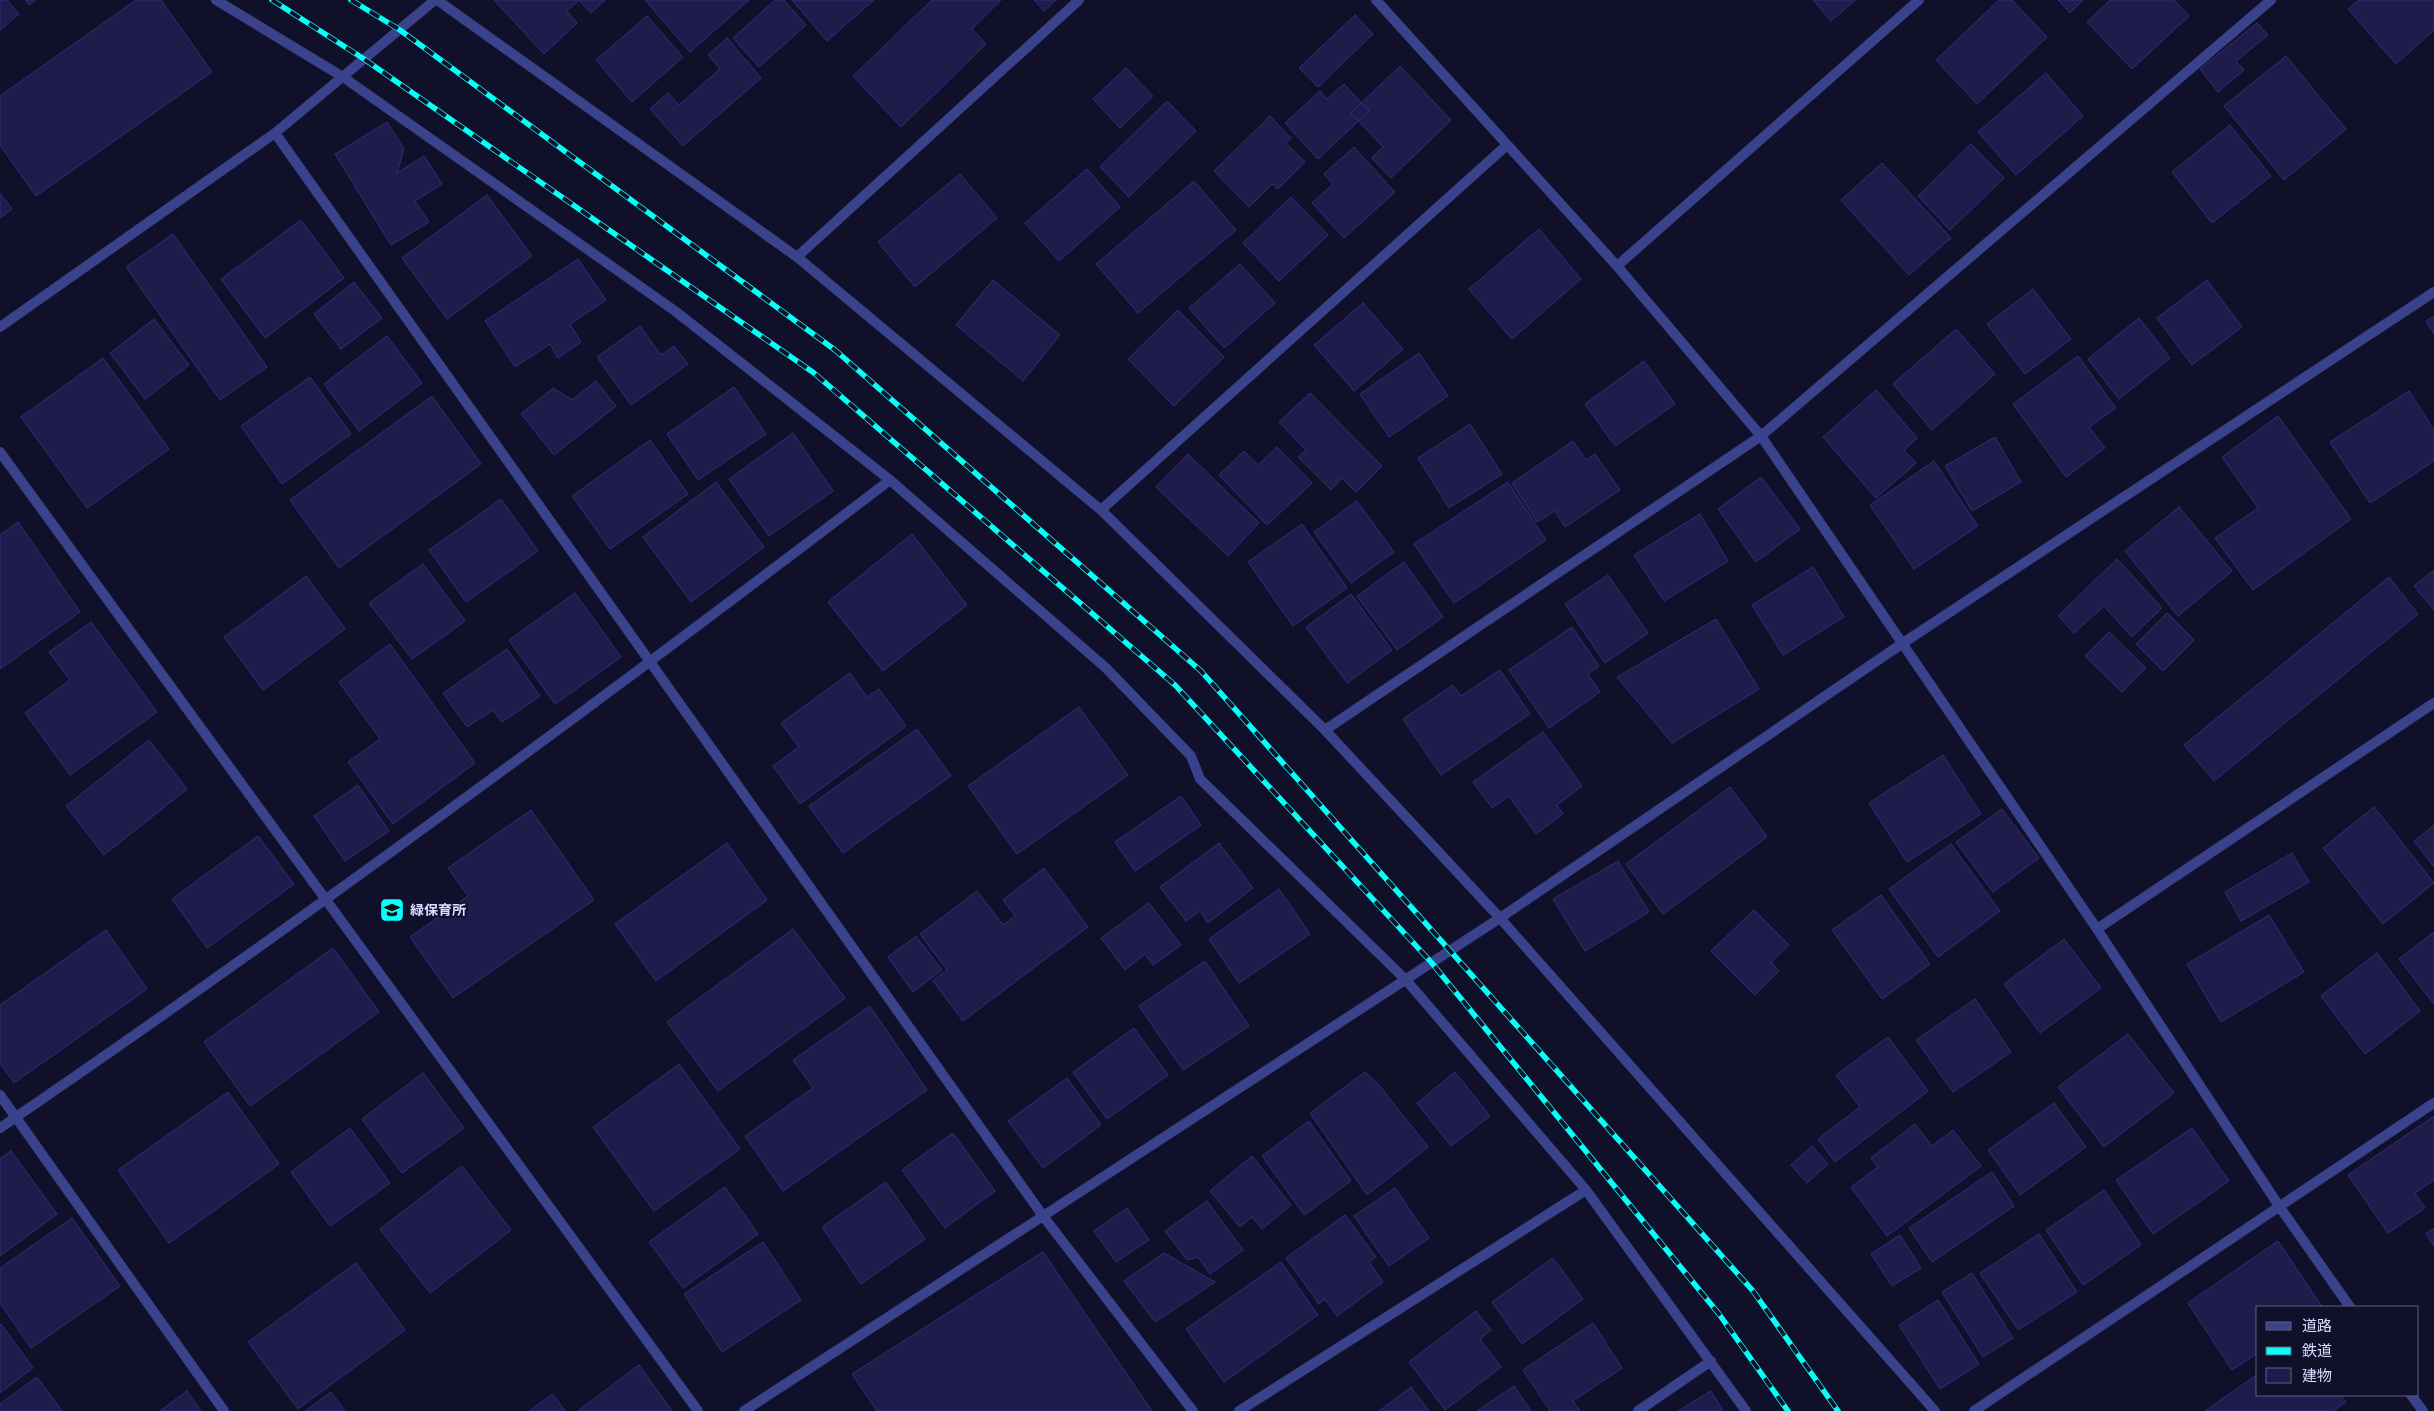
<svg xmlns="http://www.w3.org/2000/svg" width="2434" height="1411" viewBox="0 0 2434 1411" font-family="'Nunito Sans','Noto Sans JP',sans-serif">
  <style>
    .building { fill: #1f1c4c; stroke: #322d79 }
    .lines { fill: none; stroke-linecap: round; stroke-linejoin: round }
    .street { stroke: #3a428b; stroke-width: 10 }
    .rail-casing { stroke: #06fff6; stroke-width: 5.5 }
    .rail { stroke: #11102b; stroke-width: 4; stroke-dasharray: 11; stroke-linecap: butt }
    .labels { text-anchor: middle; stroke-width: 4; stroke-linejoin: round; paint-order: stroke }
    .poi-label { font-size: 14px; font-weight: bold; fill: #dadbff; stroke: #11102b; text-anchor: start }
  </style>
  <rect width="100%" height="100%" fill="#11102b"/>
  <path class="building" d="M0,0h7l12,14 -19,16z
    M25,0h11l-7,5z
    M136,0h25l51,72 -176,124 -36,-51v-49z
    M494,0h111l-14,13 -12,-13 -12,11 10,12 -33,31z
    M645,0h104l-59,52z
    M775,0h9l22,25 -47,42 -26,-29z
    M792,0h82l-47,41z
    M932,0h69l-29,29 14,15 -85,83 -48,-51z
    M1034,0h22l-12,11z
    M1813,0h42l-24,21z
    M1999,0h13l35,37 -70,67 -41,-44z
    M2058,0h25l-13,13z
    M2110,0h64l15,16 -57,53 -45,-47z
    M2359,0h75v30l-38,34 -48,-55z
    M1355,15l18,19 -55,53 -19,-19z
    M647,16l36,41 -51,45 -36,-42z
    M2257,23l11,12 -32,26 8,9 -26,22 -18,-23z
    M727,38l34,40 -78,68 -33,-37 18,-16 11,12 41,-36 -12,-14z
    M2286,56l60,73 -62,51 -60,-74z
    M1400,66l51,54 -60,58 -19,-20 11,-11 -32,-34z
    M1126,68l27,28 -33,32 -27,-29z
    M2046,73l37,43 -67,59 -38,-43z
    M1344,84l25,27 -51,48 -33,-36 35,-32 7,8z
    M1167,101l29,30 -67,66 -29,-30z
    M1270,116l21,22 -5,5 19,19 -27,27 -6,-5 -23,23 -35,-36z
    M387,122l17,27 -7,24 27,-17 18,28 -27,17 14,21 -38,23 -56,-91z
    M2230,125l41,51 -59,47 -40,-51z
    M1971,144l33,34 -54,52 -32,-34z
    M1354,147l41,45 -51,46 -32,-35 21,-19 -9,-10z
    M1882,163l69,75 -42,37 -68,-75z
    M1087,169l33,38 -61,54 -34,-38z
    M960,174l37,44 -82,69 -37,-45z
    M1194,181l42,49 -98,83 -42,-49z
    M0,193l12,16 -12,9z
    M487,195l45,61 -85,63 -45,-61z
    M1291,197l37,38 -49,46 -36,-38z
    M301,220l43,58 -79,60 -44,-59z
    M1539,229l42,50 -69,60 -43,-50z
    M173,234l94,133 -47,33 -94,-133z
    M578,259l28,41 -36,24 11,18 -23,16 -8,-14 -35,23 -30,-46z
    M1240,264l35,39 -51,45 -35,-40z
    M993,280l67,55 -37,46 -67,-56z
    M2207,280l35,47 -50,38 -35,-47z
    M354,282l28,36 -41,31 -27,-35z
    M2033,289l38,50 -46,35 -38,-50z
    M1363,303l40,46 -49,42 -40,-46z
    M1178,310l46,47 -50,49 -46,-47z
    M2434,316v18l-8,-13z
    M2139,318l31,40 -51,41 -31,-40z
    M154,319l35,46 -44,34 -35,-46z
    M640,326l21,29 13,-9 14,18 -57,41 -34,-48z
    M1956,329l39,45 -63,56 -39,-46z
    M387,336l35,47 -63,48 -35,-47z
    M1419,353l29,43 -59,41 -29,-43z
    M2078,356l38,52 -27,19 16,21 -39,29 -53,-73z
    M103,358l66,91 -82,59 -66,-91z
    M1644,361l31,43 -60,42 -30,-42z
    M310,377l41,57 -69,50 -41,-58z
    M596,381l20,25 -62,49 -33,-41 32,-26 19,12z
    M734,387l32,47 -68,46 -31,-46z
    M1876,390l41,48 -13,12 12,13 -40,35 -53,-61z
    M2409,391l25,39v31l-64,42 -40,-61z
    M1310,393l72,73 -26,26 -14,-14 -11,12 -33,-33 8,-7 -27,-28z
    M432,396l49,68 -142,104 -49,-68z
    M2278,416l73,103 -98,71 -38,-52 43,-30 -36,-51z
    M1470,424l32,50 -53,34 -31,-50z
    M793,433l40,58 -64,45 -40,-57z
    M1995,437l26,45 -49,29 -27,-45z
    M650,440l38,54 -78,55 -38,-53z
    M1573,441l13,19 9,-6 25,36 -55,37 -10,-16 -18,11 -25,-39z
    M1277,447l35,36 -45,42 -48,-50 25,-24 14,14z
    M1188,454l71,69 -31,33 -72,-69z
    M1934,461l44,65 -64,43 -44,-64z
    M1761,477l39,52 -44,33 -38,-53z
    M716,482l48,65 -73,55 -48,-65z
    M1508,482l38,58 -92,63 -40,-59z
    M501,499l37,52 -72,51 -37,-52z
    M1357,501l37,51 -43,31 -37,-51z
    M2179,507l53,64 -54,45 -53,-65z
    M1700,514l28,47 -64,40 -30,-46z
    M18,522l62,90 -80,57v-134z
    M1302,524l45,64 -54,38 -45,-64z
    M912,534l55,71 -84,66 -55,-69z
    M2117,559l45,49 -30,29 -28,-31 -30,27 -16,-17z
    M1404,562l39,55 -46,33 -40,-54z
    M423,564l42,57 -53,38 -43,-56z
    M1813,567l31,50 -61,38 -31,-50z
    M2434,570v40l-20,-24z
    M1608,575l40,58 -43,30 -40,-59z
    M306,576l39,53 -82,61 -39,-53z
    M2389,577l29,37 -204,167 -30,-36z
    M575,593l46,64 -66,47 -46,-64z
    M1351,594l41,56 -45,33 -41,-56z
    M2167,613l27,27 -31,31 -27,-27z
    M1716,619l43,70 -87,54 -55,-66z
    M91,622l66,90 -87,63 -45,-62 45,-33 -21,-28z
    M1572,627l27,39 -11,8 12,18 -51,36 -40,-58z
    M2109,632l37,36 -24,24 -37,-36z
    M390,644l85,119 -82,61 -45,-62 32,-23 -41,-57z
    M507,649l33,47 -38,26 -9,-12 -26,17 -24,-34z
    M1500,670l30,44 -89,61 -38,-56 50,-34 8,11z
    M850,673l17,24 12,-8 27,37 -106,78 -27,-38 26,-19 -18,-24z
    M1079,707l49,68 -111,79 -49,-68z
    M917,729l34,47 -108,77 -34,-47z
    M1543,732l39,54 -25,19 6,9 -27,20 -27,-38 -17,12 -19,-26z
    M149,740l38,49 -83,66 -38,-49z
    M1943,755l38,59 -74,48 -38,-59z
    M358,785l31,46 -44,30 -31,-45z
    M1730,787l37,50 -104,77 -37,-50z
    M1181,796l20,29 -66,46 -20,-29z
    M2374,807l60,76 -51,41 -60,-76z
    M2002,809l37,49 -46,34 -37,-50z
    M531,810l63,90 -141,98 -43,-61 58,-41 -20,-28z
    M2434,825v42l-20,-26z
    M258,836l36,48 -87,64 -35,-49z
    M727,843l40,57 -111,81 -41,-57z
    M1219,843l34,45 -45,35 -8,-12 -14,10 -26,-34z
    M1951,844l49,67 -62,46 -49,-68z
    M2292,853l17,29 -68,39 -16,-29z
    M1618,861l31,51 -64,39 -32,-52z
    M1044,868l44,59 -125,94 -30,-40 14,-11 -27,-36 57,-43 26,34 12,-9 -12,-16z
    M1279,889l31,45 -71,49 -30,-44z
    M1881,895l49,69 -48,35 -50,-69z
    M1149,903l32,42 -28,20 -8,-11 -20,16 -24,-32z
    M1754,910l35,35 -18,17 8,9 -24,24 -44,-44z
    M2269,915l35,57 -83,50 -34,-58z
    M793,929l52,69 -127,93 -51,-69z
    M106,930l41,59 -133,94 -14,-20v-58z
    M2434,932v72l-35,-45z
    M916,936l26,34 -29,22 -25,-35z
    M2064,939l37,49 -61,45 -36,-49z
    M333,948l46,64 -129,94 -46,-64z
    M2377,953l43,58 -55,43 -44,-58z
    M1205,961l44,65 -66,44 -44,-64z
    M1975,999l36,53 -58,40 -37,-52z
    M870,1006l57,84 -144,101 -38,-55 68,-48 -20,-28z
    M1134,1028l34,47 -61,44 -34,-47z
    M2128,1034l46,59 -70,54 -46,-60z
    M1888,1037l40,54 -93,71 -17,-23 42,-32 -24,-32z
    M679,1064l61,85 -86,62 -61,-84z
    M1365,1072l14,13 49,62 -61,48 -57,-82z
    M1455,1072l35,44 -39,30 -34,-43z
    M423,1073l41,55 -62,45 -40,-54z
    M1067,1078l34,47 -58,43 -35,-47z
    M228,1092l51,72 -110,79 -51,-73z
    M2054,1103l32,44 -66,48 -32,-45z
    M2434,1116v64l-19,13 10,15 -37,25 -40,-58z
    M1309,1121l42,60 -47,34 -42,-59z
    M1915,1124l17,22 21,-16 28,36 -94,70 -36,-49 27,-20 -7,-9z
    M350,1128l40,55 -60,43 -39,-54z
    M2192,1128l37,53 -76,53 -37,-54z
    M953,1133l42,58 -50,37 -43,-58z
    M1812,1146l16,18 -21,19 -16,-18z
    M11,1151l46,63 -57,42v-97z
    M1252,1156l39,49 -29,24 -10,-12 -12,10 -30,-36z
    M462,1166l49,64 -81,63 -50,-64z
    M1992,1172l22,34 -82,56 -23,-34z
    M886,1182l39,57 -64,45 -39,-57z
    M725,1187l33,47 -75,54 -34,-46z
    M1395,1188l34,50 -40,28 -35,-50z
    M2104,1190l37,55 -58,40 -37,-55z
    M1207,1201l36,49 -33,24 -12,-17 -11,3 -22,-29z
    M1127,1208l22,32 -33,22 -22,-31z
    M1345,1215l31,42 -7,5 14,20 -46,34 -12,-17 -6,5 -33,-46z
    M72,1218l48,68 -89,62 -31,-45v-35z
    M2434,1228v18l-8,-12z
    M2039,1234l38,58 -59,38 -38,-57z
    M1900,1235l21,33 -29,18 -21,-32z
    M2278,1241l44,66h-64v46l-26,17 -44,-67z
    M763,1242l38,58 -79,52 -38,-58z
    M1043,1252l109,159h-275l-25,-37z
    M1164,1253l51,29 -60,40 -31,-41z
    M1553,1258l30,41 -61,45 -30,-42z
    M1281,1262l37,53 -94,67 -38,-53z
    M356,1263l49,67 -107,79 -50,-67z
    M1972,1273l41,65 -30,19 -41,-65z
    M1938,1300l41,64 -39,25 -41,-64z
    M1476,1311l15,19 -11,9 21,28 -56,43 -36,-48z
    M1593,1323l29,45 -49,33 7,10h-30l-27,-41z
    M1,1324l32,44 -33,25v-68z
    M639,1365l33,46h-94z
    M2258,1374v21h83l5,7 -13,9h-128z
    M37,1377l25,34h-62v-7z
    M1514,1386l17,25h-54z
    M1411,1387l18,24h-50z
    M187,1391l14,20h-41z
    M1711,1391l12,20h-45z
    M331,1392l14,19h-40z
    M553,1394l12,17h-36z"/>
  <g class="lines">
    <path class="street" d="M216,0l127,77 332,234 215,169 216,188 85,88 9,23 206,201 180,210 160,221
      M437,0l360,257 304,253 224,220 175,188 435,493
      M1376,0l241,266 144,170 336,493 182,277 71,101
      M275,133l768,1083 150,195
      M797,257l282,-257
      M1617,266l302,-266
      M0,327l275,-194 160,-133
      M0,452l698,959
      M1101,510l406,-365
      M1325,730l436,-294 510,-436
      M2097,929l337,-226
      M0,1095l224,316
      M0,1128c303,-207 598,-425 890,-648
      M2411,1395l12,16
      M744,1411l756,-493 403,-275 531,-351
      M1239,1411l347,-221
      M1638,1411l73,-50
      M1974,1411l460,-308"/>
    <defs>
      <path id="rail" d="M272,0l92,59 450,314 361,312 256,277 288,352 69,97
        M351,0l49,30 435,320 366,321 552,620 85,120"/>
    </defs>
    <use href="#rail" class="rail-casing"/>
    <use href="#rail" class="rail"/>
  </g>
  <defs>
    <symbol id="school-square" viewBox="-11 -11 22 22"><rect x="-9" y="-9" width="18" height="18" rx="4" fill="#06fff6" stroke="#11102b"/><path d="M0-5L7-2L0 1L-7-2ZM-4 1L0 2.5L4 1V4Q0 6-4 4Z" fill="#111"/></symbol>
  </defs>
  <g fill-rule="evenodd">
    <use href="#school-square" x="378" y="896" width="28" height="28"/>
  </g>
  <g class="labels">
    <g class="poi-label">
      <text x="410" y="915">緑保育所</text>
    </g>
  </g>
  <rect x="2256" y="1306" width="162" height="90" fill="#11102b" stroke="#616180"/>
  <rect x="2266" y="1322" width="25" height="8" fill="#3a428b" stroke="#616180"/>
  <text x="2302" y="1331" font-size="15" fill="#dadbff">道路</text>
  <rect x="2266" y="1347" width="25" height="8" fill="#06fff6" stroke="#616180"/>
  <text x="2302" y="1356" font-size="15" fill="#dadbff">鉄道</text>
  <rect x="2266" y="1368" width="25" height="15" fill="#1f1c4c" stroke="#616180"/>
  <text x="2302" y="1381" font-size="15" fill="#dadbff">建物</text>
</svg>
